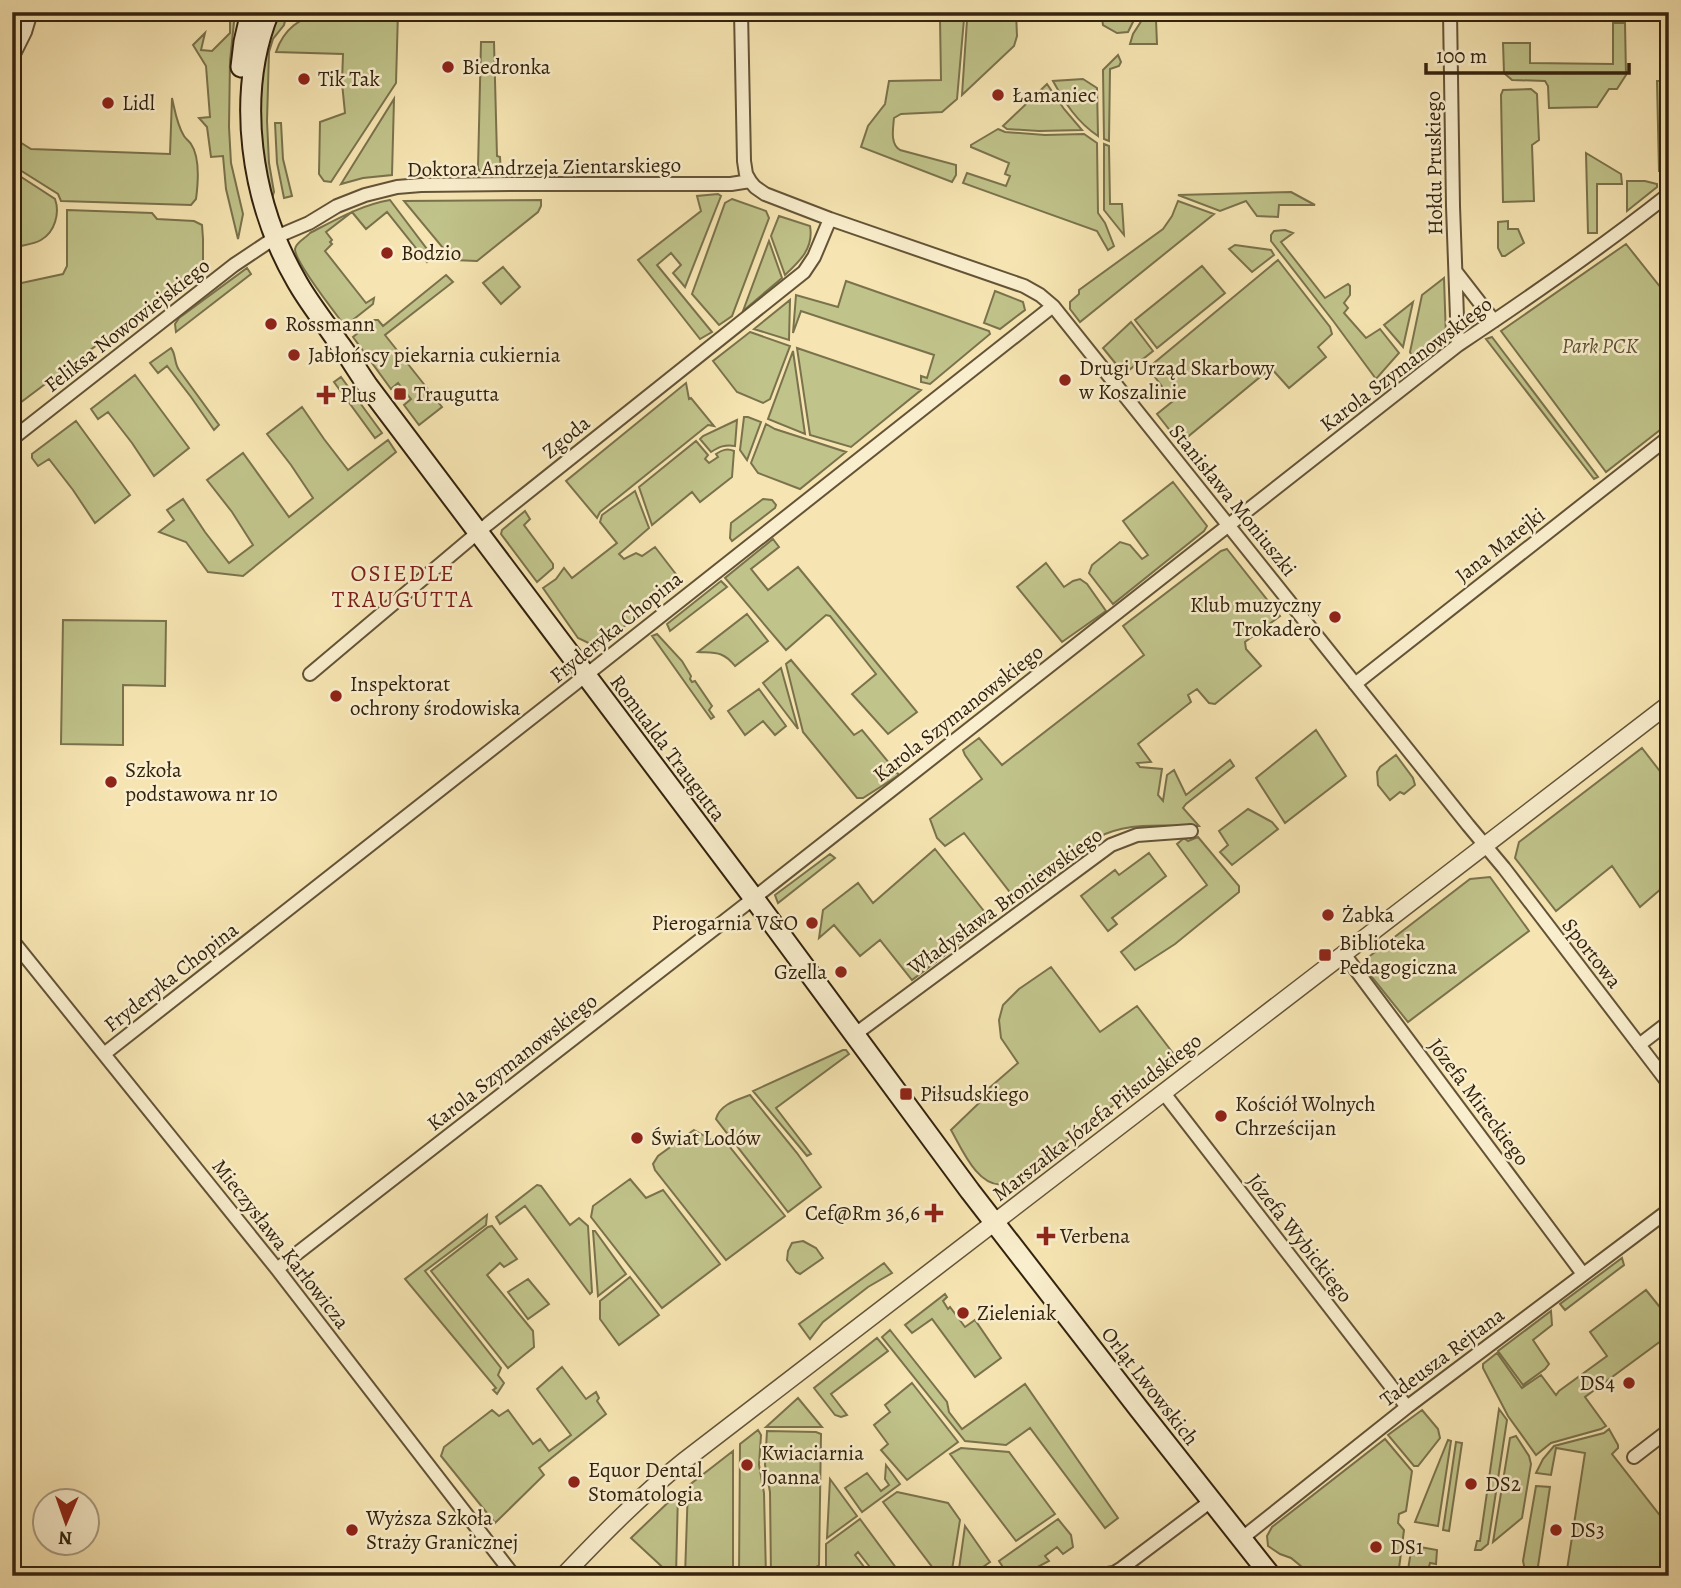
<svg xmlns="http://www.w3.org/2000/svg" width="1681" height="1588" viewBox="0 0 1681 1588" font-family="Alegreya,serif">
  <style>
    .green { fill: #c0c38a; stroke: #7a724c; stroke-width: 2 }
    .lines { fill: none; stroke-linecap: round; stroke-linejoin: round }
    .minor-casing { stroke: #645337; stroke-width: 16 }
    .tertiary-casing { stroke: #645337; stroke-width: 19 }
    .secondary-casing { stroke: #33220e; stroke-width: 23 }
    .minor { stroke: #f9eecd; stroke-width: 12 }
    .tertiary { stroke: #f9eecd; stroke-width: 16 }
    .secondary { stroke: #f9eecd; stroke-width: 19 }
    .poi-dot { fill: #8f2418; stroke: #f9eecd; stroke-width: 2.5 }
    .labels { text-anchor: middle; stroke-width: 5; stroke-linejoin: round; paint-order: stroke }
    .poi-label { font-size: 21px; fill: #33220e; stroke: #f9eecd; text-anchor: start }
    .street-label { font-size: 21px; fill: #33220e; stroke: #f9eecd }
    .park-label { font-size: 21px; font-style: italic; fill: #5d5233; stroke: #f9eecd }
    .neighbourhood-label { font-size: 23px; letter-spacing: 2px; fill: #7a1f14; stroke: #f9eecd }
  </style>
  <rect width="100%" height="100%" fill="#f6e5b2"/>
  <filter id="stains"><feTurbulence type="fractalNoise" baseFrequency=".00286" numOctaves="4"/><feColorMatrix values="0 0 0 0 .2 0 0 0 0 .09 0 0 0 0 .02 0 0 0 .5 -.17"/></filter>
  <radialGradient id="worn" r=".72"><stop offset=".6" stop-color="#630" stop-opacity="0"/><stop offset="1" stop-color="#630" stop-opacity=".3"/></radialGradient>
  <path class="green" d="M228,12h3l3,10 -4,39 -1,66 2,36 12,51 -5,25 -12,-50 -3,-33 -12,1 -4,-30 -8,-9 11,-1 -4,-51 -13,-21 12,-12 -4,17 11,1 18,-18v-17z
    M277,12h7l2,5 -2,8 -11,14 -4,13 -2,69 2,42 5,29 -2,6 -4,3 -10,-74 3,-70z
    M323,12h2l1,4 12,-4h60l-2,71 -65,99 -7,-1 -5,-7 1,-52 25,-9 -3,-30 1,-29 -67,-2c8,-24 24,-34 47,-40z
    M996,12h20l1,24 -3,10 -52,49 5,-75h29z
    M1022,12h116l-10,20 -11,1 -14,-8 -1,-7 -80,1z
    M940,19h24l-7,80 -15,13 -41,2 -7,4c-1,11 -4,26 6,32l56,15v10l-4,7 -91,-35 7,-21 17,-22 4,-23 52,-1z
    M1142,20h14l1,24h-27l3,-10z
    M1613,23h12l1,52 -9,14h-8l-12,18 -48,1 -1,-22 -3,-5 -33,-1 -8,-7 -1,-30h27v20l83,1z
    M481,42h13l3,114 3,1 1,17h-20l-3,-6z
    M1118,55l3,7 -2,4 -9,3 -1,72 -5,-2 -1,-69z
    M1083,79l14,9 1,48c-21,-14 -33,-33 -45,-55z
    M1657,81h11l1,90h-10z
    M1047,84l17,25 18,21 -43,1 -32,-2 -4,-3z
    M1531,89l6,5 2,46 -7,5 2,56 -31,1 -2,-107 2,-5z
    M172,98c3,13 5,27 12,38 2,3 5,5 7,8 9,13 7,40 5,55l-5,6 -130,-4 -3,-7 -46,-29v-22l3,-4 16,10 139,5z
    M394,99l-2,76 -29,3 -22,6z
    M275,123h6l2,36 9,37 -8,2 -7,-35z
    M998,129l7,3 40,3 39,-1 13,9 1,70 7,10 9,23 -6,4 -11,-19 -134,-48 4,-10 39,13 4,-10 -5,-2 4,-11 -38,-16v-2z
    M1104,144l5,2 1,58h12l2,31 -20,-25z
    M1586,153l35,21 1,10h-25v49h-9z
    M12,171l43,28c5,14 0,33 -14,41 -8,5 -20,5 -29,8z
    M1627,181h18l12,3v3l-30,24z
    M1291,192l24,13h-36l-1,12 -21,-1 -11,-15 -26,10 -42,-16z
    M718,194l3,2 -36,91 -12,-14 8,-8 -10,-12 -14,12 55,67 -12,7 -62,-79 63,-49 -4,-15z
    M732,199l34,12 3,7 -37,98 -13,9 -27,-31 33,-91z
    M390,200l43,57 -6,5 -40,-50 -21,17 -14,-17 -26,20 6,8 -2,2 2,2 -7,7 41,52 8,-5 -1,6 -28,22c-9,-12 -51,-65 -50,-77 1,-7 11,-11 15,-16 27,-14 51,-28 80,-33z
    M541,200v6l-3,6 -61,49 -24,-1 -49,-59z
    M1178,201l36,13 -134,108 -10,-13v-7l9,-8v-4l84,-61 9,-13z
    M67,210l85,3 5,6 37,2 8,4 1,14v26l-191,144v-124l51,-11 4,-8z
    M779,216l31,10c4,22 -10,35 -25,49l-14,-39z
    M1508,221v8h10l6,14 -19,13h-3l-4,-8v-26z
    M1285,230l8,3 -12,9 44,56 23,-14 2,2v9l-6,8 4,5 -4,5 22,25 14,-9 19,24 -23,26 -42,-57 -63,-81v-6l3,-4z
    M769,241l13,37 -39,33z
    M1626,244l43,54v125l-63,49 -105,-141z
    M1235,245l36,5 3,5 -22,17 -23,-23z
    M1278,260l52,67 2,7 -14,13 8,10 -37,31 -18,-20 -87,72 14,18 -4,3 -37,-47 16,-13 -25,-33z
    M1202,266l23,27 -68,55 -22,-28z
    M503,267l17,20 -19,17 -18,-21z
    M247,268l4,6 -75,58 -1,-8 4,-6z
    M446,275l7,7 -68,53 57,72 -23,18 -15,-20 7,-6 -13,-16 -7,6 -38,-52 21,-17h4l5,6z
    M1444,278l2,60 -31,24 -5,-10 12,-57z
    M846,281l143,50 1,3 -60,50 -9,-2v-6l6,2 7,-23 -133,-44 -8,22 3,-38 42,12z
    M995,291l28,11 2,8 -25,19 -16,-6z
    M790,300l-1,40 -35,-11z
    M1413,302l-10,45 -19,-22z
    M1131,322l22,29 -29,23 -21,-26z
    M750,332l40,14 -20,53 -7,4 -26,-11 -24,-31z
    M1492,337l106,140 -4,2 -108,-140z
    M171,348c5,6 3,15 8,22l40,55 -5,5 -23,-33 -24,-31 -9,7 -8,-10z
    M797,348l124,42 -70,57 -41,-12z
    M793,351l12,83 -37,-15z
    M135,375l54,73 -35,28 -22,-33 -24,-31 -10,7 -7,-10z
    M341,377l41,56 -7,5 -41,-56z
    M686,383l3,16 2,-1 23,28 -6,-1 -108,87 -3,6 -31,-37z
    M302,407l22,32 24,31 40,-30 8,12 -153,124 -35,-4 -22,-30 -27,-10 15,-12 -7,-10 16,-11 22,33 24,31 24,-18 -21,-33 -25,-32 36,-27 46,64 24,-19 -22,-33 -24,-31z
    M744,417h4l13,5 -14,38 -7,-10z
    M737,420l-2,26c-10,-2 -16,1 -24,6l-11,-13 3,-3z
    M76,421l54,74 -35,28 -22,-33 -24,-31 -11,7 -6,-8v-4z
    M766,424l9,5 71,23 -46,37 -42,-16 -7,-10z
    M696,441l12,14 -3,4 4,4 9,-6 -2,-3c6,-4 11,-6 18,-3l-2,26 -32,25 -8,-10 -40,33 -13,-38z
    M1173,482l34,44 -3,5 -91,73 -24,-31 3,-8 28,-23 10,3 12,14 6,-4 -25,-34z
    M635,491l14,37 -30,26 5,5 12,-6 6,3 13,-9 27,35 -85,65 -19,-9 -35,-50 13,-9 8,-11 8,10 45,-35 -17,-21 2,-7z
    M763,499l9,1 4,5 -1,3 -43,33 -2,-3 1,-15z
    M525,511l5,8 -6,6 29,39v4l-16,14 -36,-48 1,-4z
    M773,539l6,8 -28,22 17,21 30,-23 119,145 -29,22 -36,-40 24,-20 -46,-58 -4,-1 -40,35 -61,-72z
    M1227,549l53,67 -35,26 1,7 15,17 -46,38 -6,-1 -12,-14 -9,6 3,7 -53,42 13,18 -14,1 3,4 22,2 -4,26 5,6 4,-26 7,-5 12,25 44,-35 4,6 -48,38 -3,4 16,18c-30,0 -65,-4 -94,8l-89,66 -52,-67 -19,13 -8,-8 -7,-19 52,-40 -17,-24 -2,-5 16,-12 23,27 142,-110 -21,-29 98,-75z
    M1046,563l18,24 9,-6 7,-2 7,5 19,27 -44,31 -45,-55z
    M721,581l6,6 -57,44 -3,-7z
    M747,614l21,27 -33,25c-12,-15 -19,-13 -37,-14z
    M63,620l103,1 -1,65 -42,-1v60l-62,-1z
    M657,634l25,27 9,15 -1,3 2,3 3,-1 17,25 -3,4 5,7 -3,2 -59,-83z
    M791,660l63,75 8,-5 37,45 -36,23h-6l-54,-66 -17,-68z
    M781,668l17,61 -35,-46z
    M759,689l27,37 -11,9 -12,-14 -18,14 -17,-24z
    M1316,730l30,46 -61,47 -29,-45z
    M1642,748l27,35v99l-29,25 -28,-41 -56,45 -41,-53 4,-16z
    M1396,755l17,23 2,7 -11,9 -4,-2 -10,8 -12,-15 -1,-13 3,-5z
    M1248,809l24,13 6,7 -46,36 -12,-13 8,-7 -9,-14z
    M1198,837l41,49v6l-64,52 -40,26 -14,-18 86,-67 -30,-41 7,-6 4,3z
    M935,849l56,71 -79,60 -32,-40 -20,16 -26,-31 -15,13 4,-28 35,-27 15,20z
    M1149,853l17,23 -54,42 5,6 -9,7 -27,-35 34,-26 4,5z
    M830,854l5,4 -57,45 -3,-8z
    M1490,877l39,54 -121,91 -44,-55 2,-8 104,-80z
    M1051,967l49,65 37,-26 39,51 -152,117c-6,3 -13,8 -20,10 -26,5 -43,-37 -53,-54l28,-27 1,-7 38,-33 -17,-25 -2,-18 4,-15 16,-16z
    M843,1050h3l3,4 -73,54 35,46 -4,2 -54,-65z
    M750,1095l47,58 24,34 -33,25 -72,-93c4,-15 21,-19 34,-24z
    M694,1130l23,13 8,-2 60,75 -59,44 -71,-90 -2,-6 5,-8z
    M630,1179l16,19 17,-8 57,74 -58,44 -71,-91 2,-11z
    M537,1185l4,1 29,39 9,-7 9,8 4,66 -2,2 -65,-88 -25,18 -4,-7z
    M487,1215l-1,10 -61,46 76,97 -3,7 6,8 -7,11 -4,-4 3,-2 -91,-109z
    M492,1226l25,33 -13,8 -4,-4 -13,12 46,56 1,16 -26,21 -77,-97 57,-44z
    M593,1231h2l31,43 -28,22z
    M803,1241l13,7 7,10 -23,16 -4,-2 -9,-12 1,-9 4,-8z
    M1622,1258l2,7 -59,45 -5,-6z
    M884,1263l8,10 -24,14 -45,35 -13,17 -11,-15z
    M630,1277l29,38 -40,30 -19,-26v-18z
    M528,1279l21,25 -21,15 -20,-27z
    M1646,1290l17,21 6,1v23l-84,62 21,29 -5,3 -50,14 -15,12 -28,-39 -25,-48v-4l14,-11 25,35 19,-13 15,20 3,-4 48,-35 -17,-24z
    M945,1294l2,3 -4,4 5,8 2,-2 15,20 10,-7 26,38 -26,19 -43,-58 -20,14 -7,-8z
    M1551,1311l1,14 -19,15 16,24 -4,5 -22,16 -25,-34z
    M890,1330l57,72 2,10 13,17 63,-45 93,134 -13,10 -75,-100 -24,17 -41,-4 -83,-104z
    M877,1338l11,13 -57,43 16,21 -6,2 -6,-2 -21,-27z
    M562,1367l24,32 10,-7 3,6 -2,3 9,13 -67,54 5,7 -49,48 -54,-67 3,-9 48,-37 7,6 9,-6 25,34 7,-5 9,12 22,-16 -34,-46z
    M912,1383l46,59 -51,38 -26,-30 7,-6 -14,-19 16,-13 -5,-7z
    M798,1398l24,29h-56z
    M1499,1409l8,11 -19,124 -7,6h-6l2,-9h3z
    M1422,1410l16,19 2,9 -22,28h-4l-26,-31z
    M1609,1429l9,16v3l-6,6 57,73v49h-103l19,-123 -29,-5 -5,27 -15,-2 7,-14 11,-13 50,-13z
    M758,1430l3,5 -2,30 5,28 2,83h-27l1,-132z
    M767,1431l49,1 5,2 -2,131 -17,11h-31l-1,-84 -5,-27z
    M1516,1436l13,20 2,8 -9,54 -29,24 17,-104z
    M1385,1439l27,32 -6,40 -7,3 -1,9 6,7 -6,46h-85l-22,-18 -11,-4 -12,-8 -1,-10 5,-9z
    M1448,1440l3,1 -13,85 -23,-4z
    M1456,1442l6,1 -13,88 -6,-1z
    M961,1448l48,4 46,62 -39,27 -66,-87z
    M733,1451v125h-48l3,-90z
    M886,1465l14,19 -38,28 -17,-24 22,-15 14,18 8,-6 -4,-6z
    M830,1479l27,37 -30,22z
    M1536,1486l14,1 -13,86 -12,-3 -2,-9z
    M897,1492l51,11 12,17 -9,56h-12l-56,-74z
    M678,1493l-2,83h-4l-41,-38z
    M860,1519l42,57h-25l-19,-24 -3,3 16,21h-44l-1,-8v-24z
    M1058,1519l13,16 2,12 -10,7 -6,-7 -12,9 4,5 -15,8 -28,3 -7,-11z
    M965,1526l25,36 -20,14h-12z
    M1420,1547l17,3 -1,14 -6,-1 -1,4h-4l-1,3 -6,-1 -1,5 -4,-1 -1,3h-5l4,-25z"/>
  <g class="lines">
    <defs>
      <path id="minor" d="M741,12l3,149 2,13 4,7 5,6 10,7 65,25 194,67 16,9 13,11 415,519 36,43 165,216
        M1450,12l3,194 5,139
        M12,58l13,-26 6,-20
        M1456,272l38,49
        M12,439l222,-174 42,-28 33,-14 28,-17 28,-11 32,-8 24,-2 93,-1h217l19,-3
        M310,674l178,-150 316,-252 10,-15 16,-38
        M1355,684l314,-247
        M12,940l265,329 237,307
        M1344,954l239,320
        M854,1035l257,-190 26,-10 54,-4
        M1639,1045l30,-23
        M104,1054l472,-371 477,-377
        M1163,1092l244,315
        M277,1269l477,-371 704,-553c72,-48 143,-97 211,-151
        M1634,1457l35,-27
        M1241,1539l166,-132 262,-197
        M1095,1576l19,-3 8,-5 89,-67"/>
      <path id="tertiary" d="M563,1576c39,-41 77,-80 121,-115l985,-757"/>
      <path id="secondary" d="M269,12c-34,84 -18,190 27,268 12,22 28,41 42,62 11,14 20,30 30,44l382,507 220,298 169,218 132,167
        M241,67l3,-25 7,-30"/>
    </defs>
    <use href="#minor" class="minor-casing"/>
    <use href="#tertiary" class="tertiary-casing"/>
    <use href="#secondary" class="secondary-casing"/>
    <use href="#minor" class="minor"/>
    <use href="#tertiary" class="tertiary"/>
    <use href="#secondary" class="secondary"/>
  </g>
  <g class="poi-dot">
    <circle cx="448" cy="67" r="7"/>
    <circle cx="304" cy="79" r="7"/>
    <circle cx="998" cy="95" r="7"/>
    <circle cx="108" cy="103" r="7"/>
    <circle cx="387" cy="253" r="7"/>
    <circle cx="271" cy="324" r="7"/>
    <circle cx="294" cy="355" r="7"/>
    <circle cx="1065" cy="380" r="7"/>
    <rect x="393" y="387" width="14" height="14" rx="3.5"/>
    <path d="M322.5 384.5h7v7h7v7h-7v7h-7v-7h-7v-7h7z"/>
    <circle cx="1335" cy="617" r="7"/>
    <circle cx="336" cy="696" r="7"/>
    <circle cx="111" cy="782" r="7"/>
    <circle cx="1328" cy="915" r="7"/>
    <circle cx="812" cy="923" r="7"/>
    <rect x="1318" y="948" width="14" height="14" rx="3.5"/>
    <circle cx="841" cy="972" r="7"/>
    <rect x="899" y="1087" width="14" height="14" rx="3.5"/>
    <circle cx="1221" cy="1116" r="7"/>
    <circle cx="637" cy="1138" r="7"/>
    <path d="M930.5 1202.5h7v7h7v7h-7v7h-7v-7h-7v-7h7z"/>
    <path d="M1042.5 1225.5h7v7h7v7h-7v7h-7v-7h-7v-7h7z"/>
    <circle cx="963" cy="1313" r="7"/>
    <circle cx="1629" cy="1383" r="7"/>
    <circle cx="747" cy="1465" r="7"/>
    <circle cx="574" cy="1482" r="7"/>
    <circle cx="1471" cy="1484" r="7"/>
    <circle cx="352" cy="1530" r="7"/>
    <circle cx="1556" cy="1530" r="7"/>
    <circle cx="1376" cy="1547" r="7"/>
  </g>
  <g class="labels">
    <g class="poi-label">
      <text x="462" y="74">Biedronka</text>
      <text x="318" y="86">Tik Tak</text>
      <text x="1012" y="102">Łamaniec</text>
      <text x="122" y="110">Lidl</text>
      <text x="401" y="260">Bodzio</text>
      <text x="285" y="331">Rossmann</text>
      <text x="308" y="362">Jabłońscy piekarnia cukiernia</text>
      <text x="1079" y="375">Drugi Urząd Skarbowy<tspan x="1079" dy="24">w Koszalinie</tspan></text>
      <text x="414" y="401">Traugutta</text>
      <text x="340" y="402">Plus</text>
      <text x="1321" y="612" text-anchor="end">Klub muzyczny<tspan x="1321" dy="24">Trokadero</tspan></text>
      <text x="350" y="691">Inspektorat<tspan x="350" dy="24">ochrony środowiska</tspan></text>
      <text x="125" y="777">Szkoła<tspan x="125" dy="24">podstawowa nr 10</tspan></text>
      <text x="1342" y="922">Żabka</text>
      <text x="798" y="930" text-anchor="end">Pierogarnia V&amp;O</text>
      <text x="1339" y="950">Biblioteka<tspan x="1339" dy="24">Pedagogiczna</tspan></text>
      <text x="827" y="979" text-anchor="end">Gzella</text>
      <text x="920" y="1101">Piłsudskiego</text>
      <text x="1235" y="1111">Kościół Wolnych<tspan x="1235" dy="24">Chrześcijan</tspan></text>
      <text x="651" y="1145">Świat Lodów</text>
      <text x="920" y="1220" text-anchor="end">Cef@Rm 36,6</text>
      <text x="1060" y="1243">Verbena</text>
      <text x="977" y="1320">Zieleniak</text>
      <text x="1615" y="1390" text-anchor="end">DS4</text>
      <text x="761" y="1460">Kwiaciarnia<tspan x="761" dy="24">Joanna</tspan></text>
      <text x="588" y="1477">Equor Dental<tspan x="588" dy="24">Stomatologia</tspan></text>
      <text x="1485" y="1491">DS2</text>
      <text x="366" y="1525">Wyższa Szkoła<tspan x="366" dy="24">Straży Granicznej</tspan></text>
      <text x="1570" y="1537">DS3</text>
      <text x="1390" y="1554">DS1</text>
    </g>
    <g class="street-label">
      <text transform="translate(1434 163) rotate(-91)" y="7">Hołdu Pruskiego</text>
      <text transform="translate(544 167) rotate(-1)" y="7">Doktora Andrzeja Zientarskiego</text>
      <text transform="translate(127 325) rotate(-38)" y="7">Feliksa Nowowiejskiego</text>
      <text transform="translate(1406 364) rotate(-37)" y="7">Karola Szymanowskiego</text>
      <text transform="translate(566 437) rotate(-39)" y="7">Zgoda</text>
      <text transform="translate(1233 500) rotate(51)" y="7">Stanisława Moniuszki</text>
      <text transform="translate(1500 545) rotate(-38)" y="7">Jana Matejki</text>
      <text transform="translate(616 627) rotate(-39)" y="7">Fryderyka Chopina</text>
      <text transform="translate(958 713) rotate(-38)" y="7">Karola Szymanowskiego</text>
      <text transform="translate(668 748) rotate(53)" y="7">Romualda Traugutta</text>
      <text transform="translate(1005 901) rotate(-36)" y="7">Władysława Broniewskiego</text>
      <text transform="translate(1592 953) rotate(52)" y="7">Sportowa</text>
      <text transform="translate(171 977) rotate(-38)" y="7">Fryderyka Chopina</text>
      <text transform="translate(512 1062) rotate(-38)" y="7">Karola Szymanowskiego</text>
      <text transform="translate(1479 1102) rotate(53)" y="7">Józefa Mireckiego</text>
      <text transform="translate(1097 1117) rotate(-38)" y="7">Marszałka Józefa Piłsudskiego</text>
      <text transform="translate(1300 1238) rotate(52)" y="7">Józefa Wybickiego</text>
      <text transform="translate(281 1244) rotate(52)" y="7">Mieczysława Karłowicza</text>
      <text transform="translate(1442 1357) rotate(-37)" y="7">Tadeusza Rejtana</text>
      <text transform="translate(1150 1386) rotate(52)" y="7">Orląt Lwowskich</text>
    </g>
    <g class="park-label">
      <text x="1600" y="353">Park PCK</text>
    </g>
    <g class="neighbourhood-label">
      <text x="403" y="581">OSIEDLE<tspan x="403" dy="26">TRAUGUTTA</tspan></text>
    </g>
  </g>
  <rect width="1681" height="1588" fill="none" stroke="#f6e5b2" stroke-width="42"/>
  <rect x="14" y="14" width="1653" height="1560" fill="none" stroke="#33220e" stroke-width="3.5"/>
  <rect x="21" y="21" width="1639" height="1546" fill="none" stroke="#33220e" stroke-width="2"/>
  <g transform="translate(66 1522) rotate(182)"><circle r="33" fill="#f9eecd" stroke="#aa9c81" stroke-width="2"/>
  <path d="M0-5L12 26L0 18L-12 26Z" fill="#8f2418"/>
  <text y="-10" font-size="19" font-weight="bold" text-anchor="middle" fill="#33220e">N</text>
  </g>
  <path d="M1426 63v10h203v-10" fill="none" stroke="#33220e" stroke-width="3.5"/>
  <text x="1436" y="63" font-size="21" fill="#33220e" stroke="#f9eecd" stroke-width="5" paint-order="stroke">100 m</text>
  <rect width="100%" height="100%" filter="url(#stains)"/>
  <rect width="100%" height="100%" fill="url(#worn)"/>
</svg>
